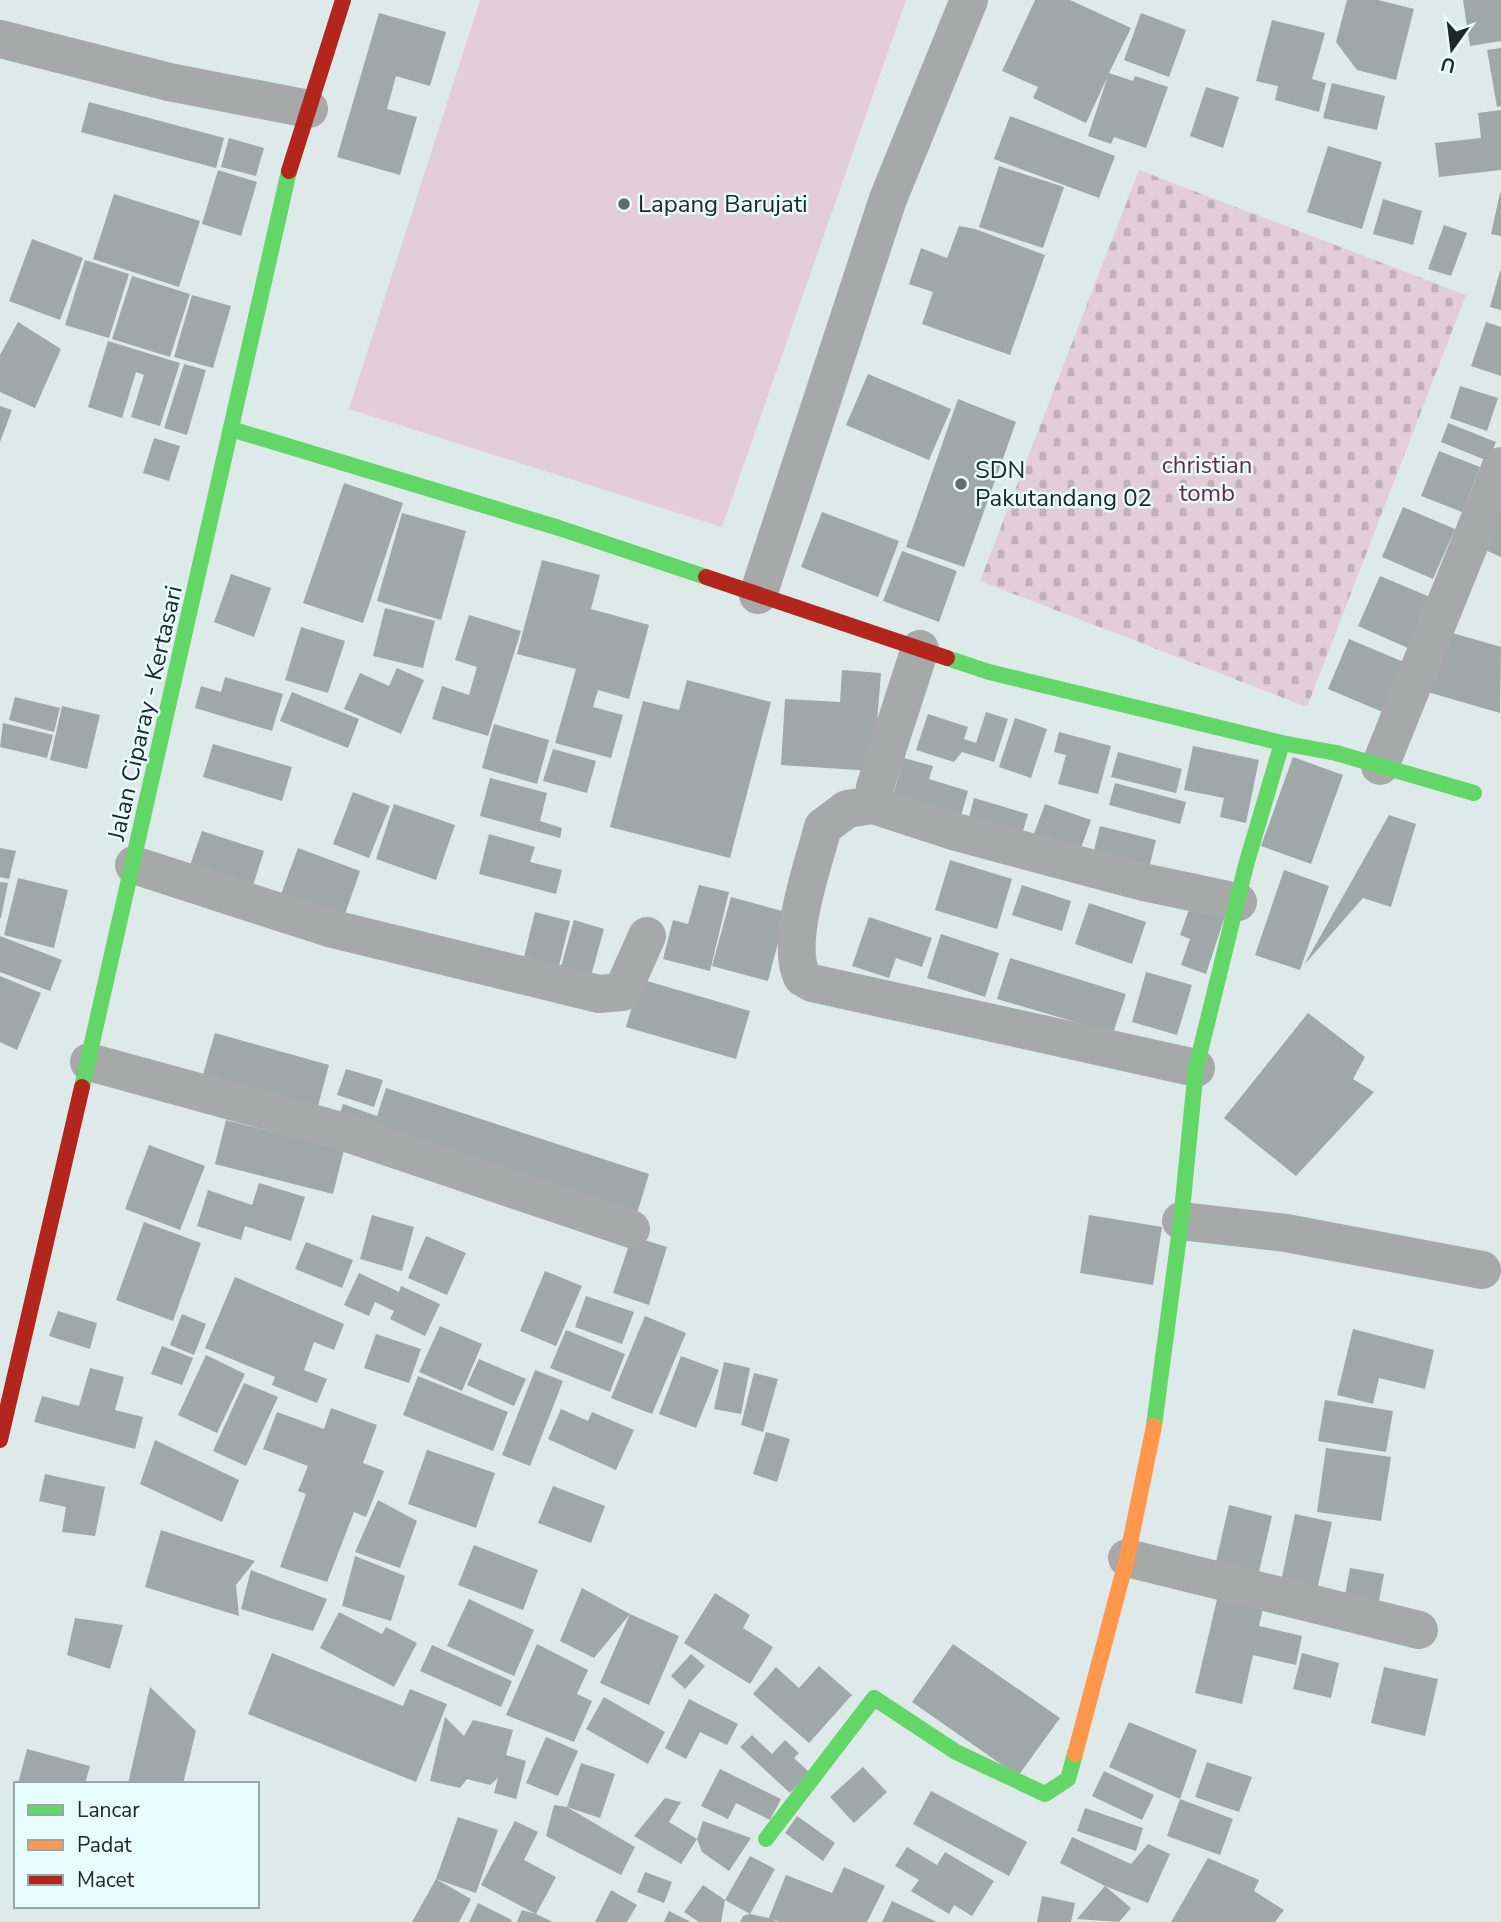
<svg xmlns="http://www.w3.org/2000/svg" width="1501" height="1922" viewBox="0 0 1501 1922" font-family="'Nunito Sans',sans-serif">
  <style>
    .green { fill: #e3cdd8 }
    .cemetery { fill: url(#cemetery-stones) }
    .building { fill: #9fa7a8 }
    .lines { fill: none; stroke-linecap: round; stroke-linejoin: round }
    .street { stroke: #a7a9a9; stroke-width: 38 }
    .fast { stroke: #63d668; stroke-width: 16 }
    .slow { stroke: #ff974d; stroke-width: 16 }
    .jam { stroke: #b3261e; stroke-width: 16 }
    .poi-dot { fill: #626b6c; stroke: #e7fcfc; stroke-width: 2.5 }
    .labels { text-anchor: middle; stroke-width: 5; stroke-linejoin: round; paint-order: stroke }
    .poi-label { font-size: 24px; fill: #202728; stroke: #e7fcfc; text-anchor: start }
    .park-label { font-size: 24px; fill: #6d2749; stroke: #e7fcfc }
    .street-label { font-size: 24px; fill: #202728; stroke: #e7fcfc }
  </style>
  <defs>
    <pattern id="cemetery-stones" width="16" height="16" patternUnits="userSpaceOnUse" patternTransform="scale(1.75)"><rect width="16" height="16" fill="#e3cdd8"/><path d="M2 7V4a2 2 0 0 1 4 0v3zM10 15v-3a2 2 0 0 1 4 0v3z" fill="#c2b0b9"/></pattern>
  </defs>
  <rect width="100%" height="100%" fill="#deeaea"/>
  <path class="green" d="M480,0h426l-184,527 -373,-118z"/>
  <path class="cemetery" d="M1139,170l327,125 -159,412 -327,-126z"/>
  <path class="building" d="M1035,0h35l61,28 -22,45 24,8 2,-5 33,11 -22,61 -32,-11 -3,7 -23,-8 20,-60 -22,47 -53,-25 5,-11 -36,-16z
    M1347,0h31l36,9 -18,71 -39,-10 -21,-28z
    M1463,0h38v41l-31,5z
    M379,13l67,19 -16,54 -34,-10 -9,33 30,8 -17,58 -63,-18z
    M1141,13l45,17 -17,47 -45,-17z
    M1272,20l53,13 -13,46 14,4 -7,29 -44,-12 3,-14 -22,-5z
    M1501,48v58l-4,1 -10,-57z
    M1332,83l53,13 -8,34 -54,-12z
    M1206,87l33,10 -16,51 -33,-12z
    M89,102l135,36 -8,30 -135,-36z
    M1501,110v60l-62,7 -4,-34 46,-5 -3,-25z
    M1010,116l105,40 -16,42 -105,-39z
    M229,138l35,10 -8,28 -35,-9z
    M1328,146l54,16 -20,67 -55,-17z
    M999,166l65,21 -21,61 -64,-21z
    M218,170l39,12 -16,54 -39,-12z
    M1500,193h1v43l-10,-2z
    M114,194l86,27 -21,66 -86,-28z
    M1383,199l39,12 -9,34 -40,-11z
    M1444,225l23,8 -16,43 -23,-7z
    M959,226l16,3 70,26 -35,100 -88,-31 11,-32 -24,-8 12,-36 26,10z
    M32,239l51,19 -23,62 -51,-19z
    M85,260l44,14 -20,64 -44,-13z
    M1500,271h1v39l-11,-3z
    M132,276l58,18 -20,63 -58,-18z
    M192,295l39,11 -18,62 -39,-11z
    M18,322l43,27 -26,59 -35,-16v-37z
    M1486,322l15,5v49l-30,-10z
    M108,341l72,22 -20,63 -29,-9 13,-42 -8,-3 -14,46 -34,-11z
    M184,364l22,6 -19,65 -23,-7z
    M868,374l83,35 -22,51 -83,-35z
    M1460,386l38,12 -11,33 -37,-13z
    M958,399l58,23 -52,145 -58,-20z
    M0,406l12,4 -12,32z
    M1448,423l48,19 -8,19 -47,-19z
    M154,438l26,8 -11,35 -26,-8z
    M1439,451l41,16 -18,45 -41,-16z
    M344,483l59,20 -40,120 -60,-20z
    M1403,507l52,22 -22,50 -51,-22z
    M1501,507v50l-18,-8z
    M822,512l77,29 -21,56 -77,-30z
    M402,513l64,18 -25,89 -64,-19z
    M902,551l55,20 -18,51 -56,-21z
    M542,560l58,15 -9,34 58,16 -20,74 -31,-9 -5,17 30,8 -12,43 -56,-15 21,-74 -59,-15z
    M231,574l40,14 -17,49 -40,-15z
    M1380,576l50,21 -22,51 -50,-22z
    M385,608l50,13 -12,47 -50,-12z
    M469,615l52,16 -33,105 -56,-17 10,-33 27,9 8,-28 -22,-7z
    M301,627l44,14 -17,52 -43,-13z
    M1442,630l59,17 -1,66 -76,-22z
    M1349,639l57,24 -21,50 -57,-24z
    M397,668l27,12 -23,54 -57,-25 16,-36 29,13z
    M842,670l39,3 -8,98 -92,-6 4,-66 55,3z
    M225,677l58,17 -11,37 -77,-23 6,-22 20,6z
    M687,680l84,22 -41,156 -120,-31 33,-126 36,9z
    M292,692l67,27 -11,29 -68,-27z
    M15,697l45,11 -6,24 -45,-12z
    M62,706l38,9 -13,54 -37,-9z
    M986,712l22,7 -14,43 -32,-10 -8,10 -38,-12 12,-36 40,13 -4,12 12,4z
    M1015,718l32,11 -16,49 -32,-11z
    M3,723l50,12 -6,23 -47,-11z
    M494,724l55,16 -12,44 -55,-16z
    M1059,732l52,14 -13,48 -40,-10 8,-29 -12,-3z
    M213,744l79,23 -10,34 -79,-24z
    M1193,746l66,14 -13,63 -26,-6 4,-19 -40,-8z
    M553,749l43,12 -9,32 -44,-12z
    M1118,752l64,17 -6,24 -65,-16z
    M1293,757l50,18 -32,89 -50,-18z
    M904,758l29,8 -4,13 39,12 -11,39 -65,-32z
    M490,778l57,15 -7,28 22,7 -2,10 -80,-22z
    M1115,783l71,19 -6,22 -71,-19z
    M353,792l37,14 -21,52 -36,-14z
    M974,798l54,16 -8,27 -53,-16z
    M394,804l61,21 -19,55 -60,-21z
    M1045,804l46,16 -14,39 -46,-17z
    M1389,815l27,9 -25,83 -28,-9 -59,67z
    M1100,826l56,14 -8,32 -56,-14z
    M202,831l62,20 -13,41 -63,-21z
    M489,834l46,13 -5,15 32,8 -6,24 -77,-20z
    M0,848l16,3 -7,28 -9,-2z
    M298,848l62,23 -16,46 -63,-23z
    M950,860l62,19 -15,50 -62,-19z
    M1284,870l45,16 -29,84 -45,-15z
    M18,878l50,12 -14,58 -50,-13z
    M0,882l8,1 -7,35h-1z
    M699,885l30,7 -19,79 -47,-12 10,-39 15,4z
    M1022,885l49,16 -9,30 -50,-16z
    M731,897l55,15 -18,69 -56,-15z
    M1089,903l57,19 -14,42 -57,-20z
    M1191,904l34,12 -19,58 -25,-9 9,-26 -10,-4z
    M535,912l35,9 -13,53 -35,-9z
    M869,917l63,21 -10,29 -26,-9 -7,20 -37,-12z
    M574,920l30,9 -15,54 -30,-9z
    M941,934l58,19 -14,44 -58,-19z
    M0,936l62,24 -12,31 -50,-19z
    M1010,958l116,36 -13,39 -116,-34z
    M1146,972l46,13 -15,50 -45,-13z
    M0,976l41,17 -24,57 -17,-8z
    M640,979l110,32 -14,48 -110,-32z
    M1308,1013l57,44 -12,22 21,13 -78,84 -72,-58z
    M215,1033l114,32 -13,48 -115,-32z
    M346,1069l37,11 -9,27 -37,-12z
    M386,1088l263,86 -14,46 -297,-101 5,-15 34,12z
    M226,1120l118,30 -11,44 -118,-30z
    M149,1145l56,21 -25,64 -55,-21z
    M259,1183l46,14 -14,44 -46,-15 -4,14 -44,-14 11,-36 44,15z
    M372,1215l42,12 -12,44 -42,-12z
    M1089,1215l73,12 -9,58 -73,-12z
    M144,1222l57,21 -28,78 -57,-21z
    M426,1236l40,17 -19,42 -39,-17z
    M632,1236l35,11 -18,58 -36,-12z
    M306,1242l47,18 -11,28 -47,-19z
    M545,1271l37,15 -26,60 -36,-15z
    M359,1273l40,19 2,-6 39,18 -15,32 -35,-17 4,-8 -19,-9 -6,14 -25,-11z
    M235,1277l109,47 -10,26 -20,-8 -10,28 23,9 -10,24 -45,-18 3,-8 -70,-29z
    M586,1296l48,16 -12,32 -47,-17z
    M58,1311l39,12 -7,26 -41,-13z
    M182,1314l24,10 -12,31 -24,-10z
    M645,1316l41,17 -34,81 -41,-16z
    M440,1326l42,18 -20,47 -43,-19z
    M1353,1329l81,21 -9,39 -46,-11 -6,26 -36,-9z
    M566,1330l59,24 -15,38 -60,-24z
    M376,1334l45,15 -12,34 -45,-15z
    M162,1346l31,12 -11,27 -31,-11z
    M206,1355l39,19 -28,59 -39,-18z
    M681,1356l38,14 -23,58 -37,-14z
    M479,1359l47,20 -12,27 -47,-21z
    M724,1362l26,6 -9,46 -27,-5z
    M90,1368l34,9 -9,33 28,7 -8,32 -101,-27 8,-26 37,10z
    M535,1370l28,11 -33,85 -28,-11z
    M754,1373l24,6 -15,53 -22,-7z
    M418,1376l90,36 -15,39 -90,-36z
    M244,1383l34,14 -32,69 -33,-15z
    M1325,1400l68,11 -7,41 -68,-11z
    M331,1408l46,17 -14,38 21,8 -18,46 -12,-5 -27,70 -47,-15 26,-73 -8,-3 10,-25 -45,-17 14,-37 47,17z
    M561,1409l27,12 4,-9 42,18 -18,40 -68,-31z
    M766,1432l24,7 -13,43 -24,-8z
    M155,1440l84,40 -17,42 -82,-38z
    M1326,1448l65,9 -10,64 -64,-9z
    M427,1450l68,23 -19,55 -68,-24z
    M45,1474l60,13 -10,49 -33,-4 4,-25 -27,-6z
    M553,1486l52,20 -14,37 -53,-20z
    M378,1500l39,21 -17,47 -45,-16z
    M1229,1505l43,11 -14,60 -43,-10z
    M1295,1514l37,8 -15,68 -36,-8z
    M161,1530l94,31 -19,24 3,31 -94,-29z
    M474,1545l64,25 -15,40 -65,-25z
    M355,1556l50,20 -14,45 -49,-15z
    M1350,1568l34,6 -7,38 -34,-7z
    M251,1570l76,29 -14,32 -72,-22z
    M582,1588l48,26 -36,44 -34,-17z
    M715,1593l35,22 -7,13 30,19 -23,37 -66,-41z
    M1218,1595l46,10 -5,21 43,10 -6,29 -43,-10 -11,49 -47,-11z
    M469,1599l65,31 -20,46 -67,-30z
    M339,1612l43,22 4,-7 31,16 -23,44 -74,-39z
    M630,1614l49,22 -30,69 -49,-22z
    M75,1618l48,7 -13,44 -43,-14z
    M537,1644l51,26 -11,24 15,7 -18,41 -68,-27z
    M953,1644l107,74 -42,58 -106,-74z
    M432,1645l80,36 -11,26 -81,-36z
    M272,1653l131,53 7,-17 37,15 -31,78 -168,-68z
    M1302,1653l37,10 -8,35 -38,-9z
    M691,1654l14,12 -20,23 -14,-13z
    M819,1666l33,29 -43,48 -56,-49 23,-27 23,21z
    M1384,1667l54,12 -13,57 -54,-13z
    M150,1687l46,44 -13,53h-55z
    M604,1697l61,35 -17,32 -62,-35z
    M689,1699l49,25 -11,21 -27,-13 -14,27 -21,-11z
    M445,1717l19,19 9,-16 40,10 -7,25 20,6 -10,38 -22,-6 4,-15 -8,7 -23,-6 -7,9 -30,-7z
    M1129,1722l68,28 -17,49 -71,-32z
    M752,1735l20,19 13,-14 14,13 -5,5 15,14 -19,21 -50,-46z
    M546,1737l32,14 -20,45 -32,-13z
    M27,1749l63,17 -5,18h-67z
    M1207,1762l45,15 -13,35 -44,-15z
    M581,1763l34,11 -15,44 -33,-11z
    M863,1767l24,25 -33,31 -24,-26z
    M720,1769l61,30 -11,21 -34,-17 -8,16 -27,-13z
    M1104,1771l50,24 -12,25 -50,-24z
    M931,1791l96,51 -18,34 -96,-52z
    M665,1798l16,4 -12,20 28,17 6,-18 48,17 -22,33 -27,-19 -5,-13 -16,25 -47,-28z
    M1180,1799l53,20 -13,36 -53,-19z
    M554,1805l13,2 68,40 -14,28 -75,-39z
    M1085,1808l58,20 -7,23 -59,-20z
    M797,1816l38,27 -12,18 -38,-28z
    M458,1817l40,13 -22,63 -40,-14z
    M515,1821l23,11 -14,28 32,17 -20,37 -55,-29z
    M1072,1837l59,27 17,-20 22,10 -22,49 -43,-17 -45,-23z
    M907,1847l30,18 8,-13 49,29 -22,35 -18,-11 -5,9 -38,-23 8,-11 -24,-14z
    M750,1856l25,13 -25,45 19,4 17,-43 46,18 12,-26 41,19 -18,36h-88l-8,-4 6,4h-37l3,-6 7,-2 -25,-14 -4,22h-22l-15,-10 19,-27 22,15z
    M1208,1858l51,22 -5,11 30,19 -9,12h-104z
    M645,1872l27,10 -8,21 -27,-11z
    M436,1879l35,20 -12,23h-47z
    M1105,1886l26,22 -12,14 -42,-3z
    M611,1890l26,15 -10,17h-32z
    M1042,1896l33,7 -4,19h-34z
    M892,1901l45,21h-55z
    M478,1903l34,17 -1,2h-42z
    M522,1910l14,4 17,8h-36z
    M669,1911l22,11h-27z"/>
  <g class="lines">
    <path class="street" d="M0,39l169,43 140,27
      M758,595l130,-396 81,-199
      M920,649l-45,138 -2,18 83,27 187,50 95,20
      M1380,766l121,-300
      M873,805l-26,4 -24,18c-10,39 -38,114 -21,150l10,6 384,85
      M134,865l195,63 270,66 23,-2 25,-56
      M89,1062l252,69 290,98
      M1181,1221l105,12 196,37
      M1127,1558l292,72"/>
    <path class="fast" d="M231,429l328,99 147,49
      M947,658l42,14 293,71 54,10 138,40
      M82,1087l207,-916
      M1154,1426l27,-205 15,-153 50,-203 36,-122
      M766,1839l108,-141 82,54 89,42 23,-15 7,-25"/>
    <path class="slow" d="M1075,1754l52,-196 27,-132"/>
    <path class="jam" d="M289,171l54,-171
      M706,577l241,81
      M0,1440l82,-353"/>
  </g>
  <g class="poi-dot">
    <circle cx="624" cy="204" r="7"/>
    <circle cx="961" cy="484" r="7"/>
  </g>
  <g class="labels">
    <g class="poi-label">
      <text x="638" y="212">Lapang Barujati</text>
      <text x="975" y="478">SDN<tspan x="975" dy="28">Pakutandang 02</tspan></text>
    </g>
    <g class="park-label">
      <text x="1207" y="473">christian<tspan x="1207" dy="28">tomb</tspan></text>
    </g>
    <g class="street-label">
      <text transform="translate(145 713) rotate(-77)" y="8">Jalan Ciparay - Kertasari</text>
    </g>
  </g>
  <rect x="14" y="1782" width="245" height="126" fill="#e7fcfc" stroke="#97a7a7" stroke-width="2"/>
  <rect x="28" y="1805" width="35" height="10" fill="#63d668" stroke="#97a7a7" stroke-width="2"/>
  <text x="77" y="1817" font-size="21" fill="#202728">Lancar</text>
  <rect x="28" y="1840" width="35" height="10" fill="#ff974d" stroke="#97a7a7" stroke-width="2"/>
  <text x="77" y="1852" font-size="21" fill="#202728">Padat</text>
  <rect x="28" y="1875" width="35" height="10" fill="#b3261e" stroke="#97a7a7" stroke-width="2"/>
  <text x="77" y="1887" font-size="21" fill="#202728">Macet</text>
  <g transform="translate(1452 49) rotate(194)" stroke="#e7fcfc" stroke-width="5" paint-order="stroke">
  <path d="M0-5L12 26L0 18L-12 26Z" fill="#202728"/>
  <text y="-10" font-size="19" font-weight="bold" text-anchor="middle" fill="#202728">U</text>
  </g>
</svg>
